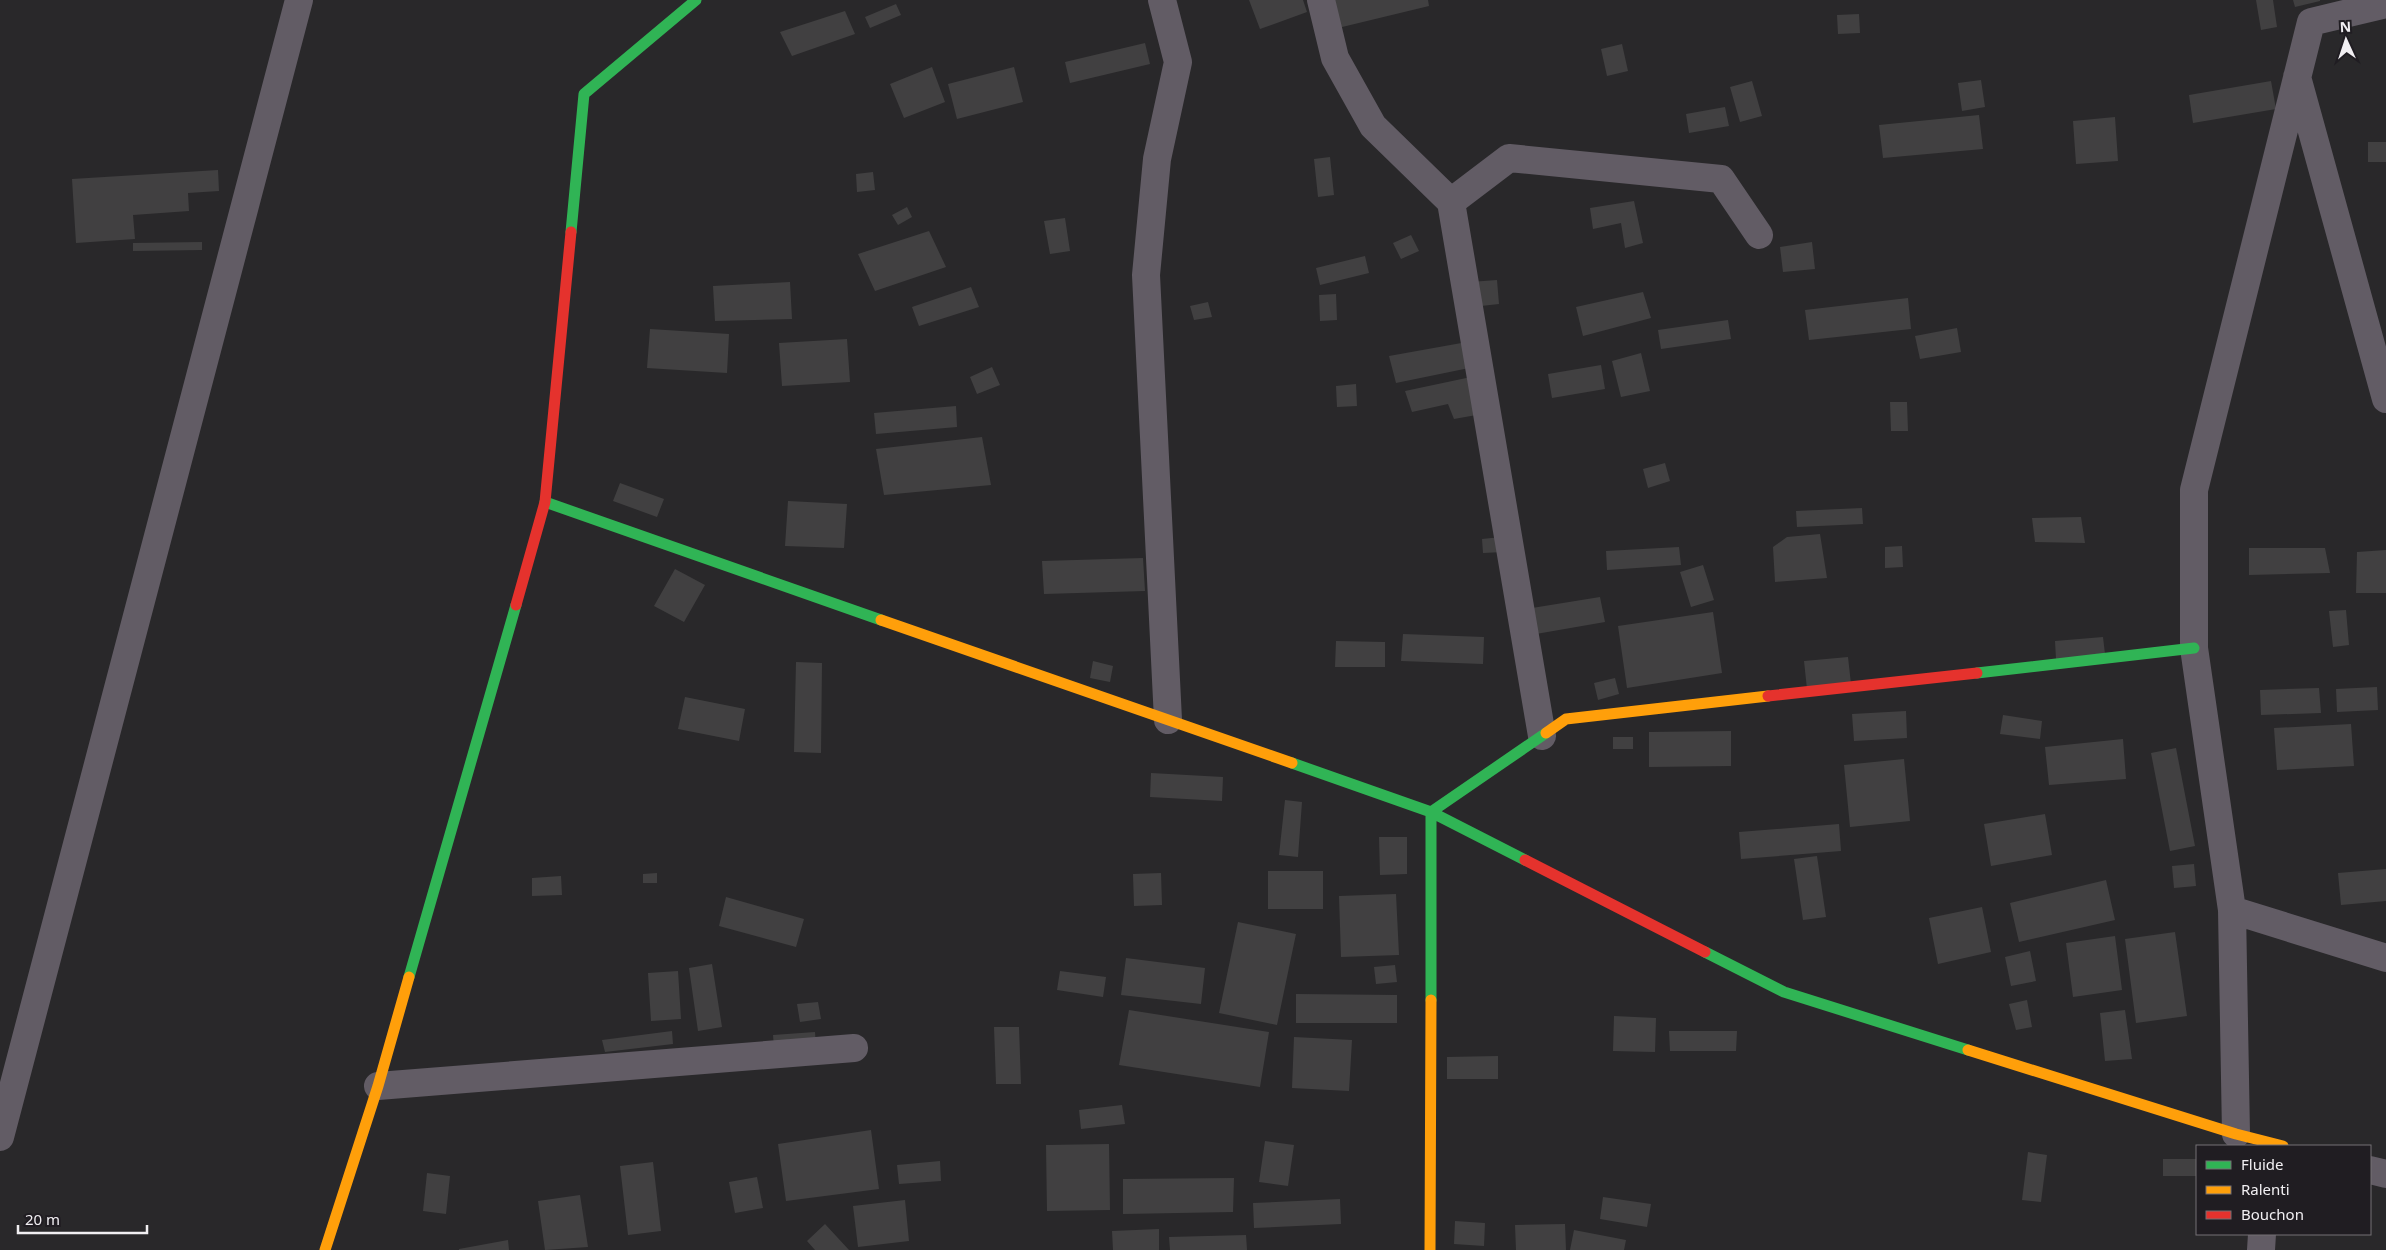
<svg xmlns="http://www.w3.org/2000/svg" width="2386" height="1250" viewBox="0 0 2386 1250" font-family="'Noto Sans',sans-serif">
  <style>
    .building { fill: #414041 }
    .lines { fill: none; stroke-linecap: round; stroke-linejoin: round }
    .street { stroke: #625c65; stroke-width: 28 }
    .fast { stroke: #30b455; stroke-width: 11 }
    .slow { stroke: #ff9f0a; stroke-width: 11 }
    .jam { stroke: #e5322d; stroke-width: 11 }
  </style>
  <rect width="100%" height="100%" fill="#29282a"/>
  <path class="building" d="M1249,0h54l4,12 -47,17z
    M1331,0h97l1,6 -91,22z
    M2256,0h17l4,27 -16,3z
    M2293,0h27v1l-25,6z
    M896,4l5,11 -31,13 -5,-11z
    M845,11l10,23 -63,22 -12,-24z
    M1859,14l1,19 -22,1 -1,-19z
    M1145,43l5,21 -80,19 -5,-21z
    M1622,44l6,27 -21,5 -6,-27z
    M932,67l13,35 -41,16 -14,-34z
    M1014,67l9,35 -66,17 -9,-35z
    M1981,80l4,27 -23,4 -4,-28z
    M1752,81l10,35 -22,6 -10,-35z
    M2271,81l5,28 -83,14 -4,-28z
    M1725,107l4,19 -40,7 -3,-19z
    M1979,115l4,34 -100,9 -4,-33z
    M2115,117l3,44 -42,3 -3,-43z
    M2368,142h18v20h-18z
    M1330,157l4,38 -16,2 -4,-38z
    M218,170l1,21 -31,2 1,18 -56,4 2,24 -59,4 -4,-64z
    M873,172l2,18 -18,2 -1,-18z
    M1634,201l9,42 -18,5 -4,-25 -28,6 -3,-21z
    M907,207l5,10 -14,8 -6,-10z
    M1065,218l5,33 -20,3 -6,-33z
    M929,231l17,36 -71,24 -17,-37z
    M1411,235l8,16 -18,8 -8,-16z
    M202,242v8l-69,1v-8z
    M1812,242l3,27 -32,3 -3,-25z
    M1365,256l4,17 -49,12 -4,-17z
    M1497,280l2,24 -27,3 -2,-25z
    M790,282l2,37 -77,2 -2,-35z
    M971,287l8,20 -60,19 -7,-19z
    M1643,292l8,26 -68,18 -7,-29z
    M1336,294l1,26 -17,1 -1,-26z
    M1908,298l3,31 -102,11 -4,-30z
    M1208,302l4,15 -18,3 -4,-14z
    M1728,320l3,19 -70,10 -3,-19z
    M1957,328l4,24 -41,7 -5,-23z
    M650,329l79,5 -2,39 -80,-5z
    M847,339l3,43 -68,4 -3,-43z
    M1467,342l7,25 -78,16 -7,-27z
    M1641,353l9,38 -29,6 -9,-36z
    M1601,365l4,24 -53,9 -4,-24z
    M992,367l8,18 -23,9 -7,-17z
    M1471,377l11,37 -28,5 -6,-15 -36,8 -7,-21z
    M1356,384l1,22 -20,1 -1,-21z
    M1890,402h17l1,29h-17z
    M956,406l1,21 -81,7 -2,-21z
    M982,437l9,48 -107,10 -8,-46z
    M1665,463l5,18 -22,7 -5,-19z
    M620,483l44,16 -7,18 -44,-16z
    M788,501l59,3 -3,44 -59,-2z
    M1862,508l1,16 -66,3 -1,-16z
    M2081,517l4,26 -50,-1 -3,-24z
    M1820,534l7,44 -52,4 -2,-35 14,-10z
    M1501,537l2,15 -20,1 -1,-14z
    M1902,546l1,21 -18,1v-21z
    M1679,547l2,18 -74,5 -1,-19z
    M2249,548h76l5,25 -81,2z
    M2386,550v43h-30l1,-41z
    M1143,558l2,33 -101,3 -2,-33z
    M1703,565l11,35 -23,7 -11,-35z
    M675,569l30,16 -21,37 -30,-16z
    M1600,597l5,25 -69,12 -4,-26z
    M2346,610l3,35 -16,2 -4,-36z
    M1713,612l9,61 -95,15 -9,-62z
    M1403,634l81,3 -1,27 -82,-3z
    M2103,637l2,17 -49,5 -1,-18z
    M1336,641l49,1v25h-50z
    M1848,657l3,27 -44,5 -3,-28z
    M1093,661l20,5 -3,16 -20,-4z
    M796,662l26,1 -1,90 -27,-1z
    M1615,678l4,16 -21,6 -4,-17z
    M2377,687l1,23 -41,2 -1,-23z
    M2319,688l2,25 -60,2 -1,-25z
    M685,697l60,12 -6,32 -61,-12z
    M1906,711l1,27 -53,3 -2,-27z
    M2003,715l39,6 -2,18 -40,-5z
    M2351,724l3,42 -77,4 -3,-42z
    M1731,731v35l-82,1v-35z
    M1613,737h20v12h-20z
    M2123,739l3,40 -77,6 -4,-38z
    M2176,748l19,98 -25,5 -19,-98z
    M1904,759l6,62 -60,6 -6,-62z
    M1151,773l72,4 -1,24 -72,-4z
    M1285,800l17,2 -4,55 -19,-2z
    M2045,814l7,41 -61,11 -7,-42z
    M1839,824l2,27 -100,8 -2,-27z
    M1379,837h28v37l-27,1z
    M1817,856l9,61 -23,3 -9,-61z
    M2194,864l2,22 -22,2 -2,-22z
    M2386,869v32l-45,4 -3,-32z
    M1268,871h55v38h-55z
    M657,873v10h-14v-9z
    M1161,873l1,32 -28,1 -1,-32z
    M561,876l1,19 -30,1v-18z
    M2106,880l9,40 -96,22 -9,-39z
    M1396,894l3,61 -58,2 -2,-61z
    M726,897l78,22 -8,28 -77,-21z
    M1982,907l9,45 -53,12 -9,-46z
    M1238,922l58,12 -19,91 -58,-12z
    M2175,932l12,84 -51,7 -11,-84z
    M2115,936l7,54 -49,7 -7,-54z
    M2030,951l6,30 -25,5 -6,-29z
    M1126,958l79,10 -4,36 -80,-9z
    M712,964l10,63 -24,4 -9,-63z
    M1395,965l2,17 -21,2 -2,-17z
    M678,971l3,48 -30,2 -3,-48z
    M1060,971l46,6 -3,20 -46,-7z
    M1296,994l101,1v28h-101z
    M2027,1000l5,27 -16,3 -7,-26z
    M818,1002l3,17 -21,3 -3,-18z
    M1129,1010l140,22 -9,55 -141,-22z
    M2125,1010l7,49 -27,2 -5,-48z
    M1614,1016l42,2 -1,34 -42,-1z
    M994,1027h25l2,57h-25z
    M672,1031l1,13 -68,8 -3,-12z
    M1669,1031h68l-1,20h-66z
    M815,1032l1,13 -42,3 -1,-13z
    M1294,1037l58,3 -3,51 -57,-3z
    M1498,1056v23h-51v-22z
    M1122,1105l3,19 -44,5 -2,-19z
    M871,1130l8,59 -93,12 -8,-57z
    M1265,1141l29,4 -6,41 -29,-4z
    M1109,1144l1,66 -63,1 -1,-66z
    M2028,1152l19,3 -6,47 -19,-2z
    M2163,1159h34v17h-34z
    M940,1161l1,20 -42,3 -2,-19z
    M653,1162l8,69 -33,4 -8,-69z
    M427,1173l23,3 -4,38 -23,-3z
    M757,1177l6,31 -28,5 -6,-31z
    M1234,1178l-1,34 -110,2v-35z
    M580,1195l8,52 -43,3 -7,-49z
    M1603,1197l48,7 -4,23 -47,-8z
    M1340,1199l1,25 -87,4 -1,-25z
    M905,1200l4,41 -51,6 -5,-41z
    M1455,1221l30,2 -1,23 -30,-2z
    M825,1224l24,26h-34l-8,-9z
    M1565,1224l1,26h-50l-1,-25z
    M1159,1229v21h-46l-1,-19z
    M1574,1230l52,10 -2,10h-54z
    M1246,1235l1,15h-77l-1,-13z
    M508,1240l1,10h-50v-1z"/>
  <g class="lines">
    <path class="street" d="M1162,0l16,62 -21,97 -11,116 22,445
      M1321,0l14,58 38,68 78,76
      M2386,4l-75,18 -117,468v158l38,262 154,48
      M2297,77l89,322
      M1542,736l-91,-534 58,-44 212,21 38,56
      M2232,910l4,224
      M378,1086l476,-38
      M0,1137l299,-1137
      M2370,1170l16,4
      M2261,1250l1,-16"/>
    <path class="fast" d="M571,232l13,-138 112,-94
      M545,502l336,118
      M1977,673l217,-25
      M1292,763l139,49 94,48
      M1705,952l79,40 184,58
      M409,977l107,-372
      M1431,1000v-188l115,-79"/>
    <path class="slow" d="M881,620l411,143
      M1546,733l20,-14 202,-23
      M1968,1050l268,84 47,12
      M325,1250l53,-164 31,-109
      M1430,1250l1,-250"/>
    <path class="jam" d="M516,605l29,-103 26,-270
      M1768,696l209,-23
      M1525,860l180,92"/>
  </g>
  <rect x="2196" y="1145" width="175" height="90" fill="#201d22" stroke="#747175"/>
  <rect x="2206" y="1161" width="25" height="8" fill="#30b455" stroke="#747175"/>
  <text x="2241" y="1170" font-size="15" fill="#f1eff2">Fluide</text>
  <rect x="2206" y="1186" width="25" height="8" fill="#ff9f0a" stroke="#747175"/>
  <text x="2241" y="1195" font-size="15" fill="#f1eff2">Ralenti</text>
  <rect x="2206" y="1211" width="25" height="8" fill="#e5322d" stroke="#747175"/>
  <text x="2241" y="1220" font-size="15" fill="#f1eff2">Bouchon</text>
  <g transform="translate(2346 40) rotate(357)" stroke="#201d22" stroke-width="4" paint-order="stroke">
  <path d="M0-4L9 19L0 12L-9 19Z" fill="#f1eff2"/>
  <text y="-8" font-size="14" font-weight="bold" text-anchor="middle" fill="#f1eff2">N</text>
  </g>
  <path d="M18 1225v8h129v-8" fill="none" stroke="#f1eff2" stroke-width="2.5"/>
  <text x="25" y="1225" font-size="15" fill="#f1eff2" stroke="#201d22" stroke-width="4" paint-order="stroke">20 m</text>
</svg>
